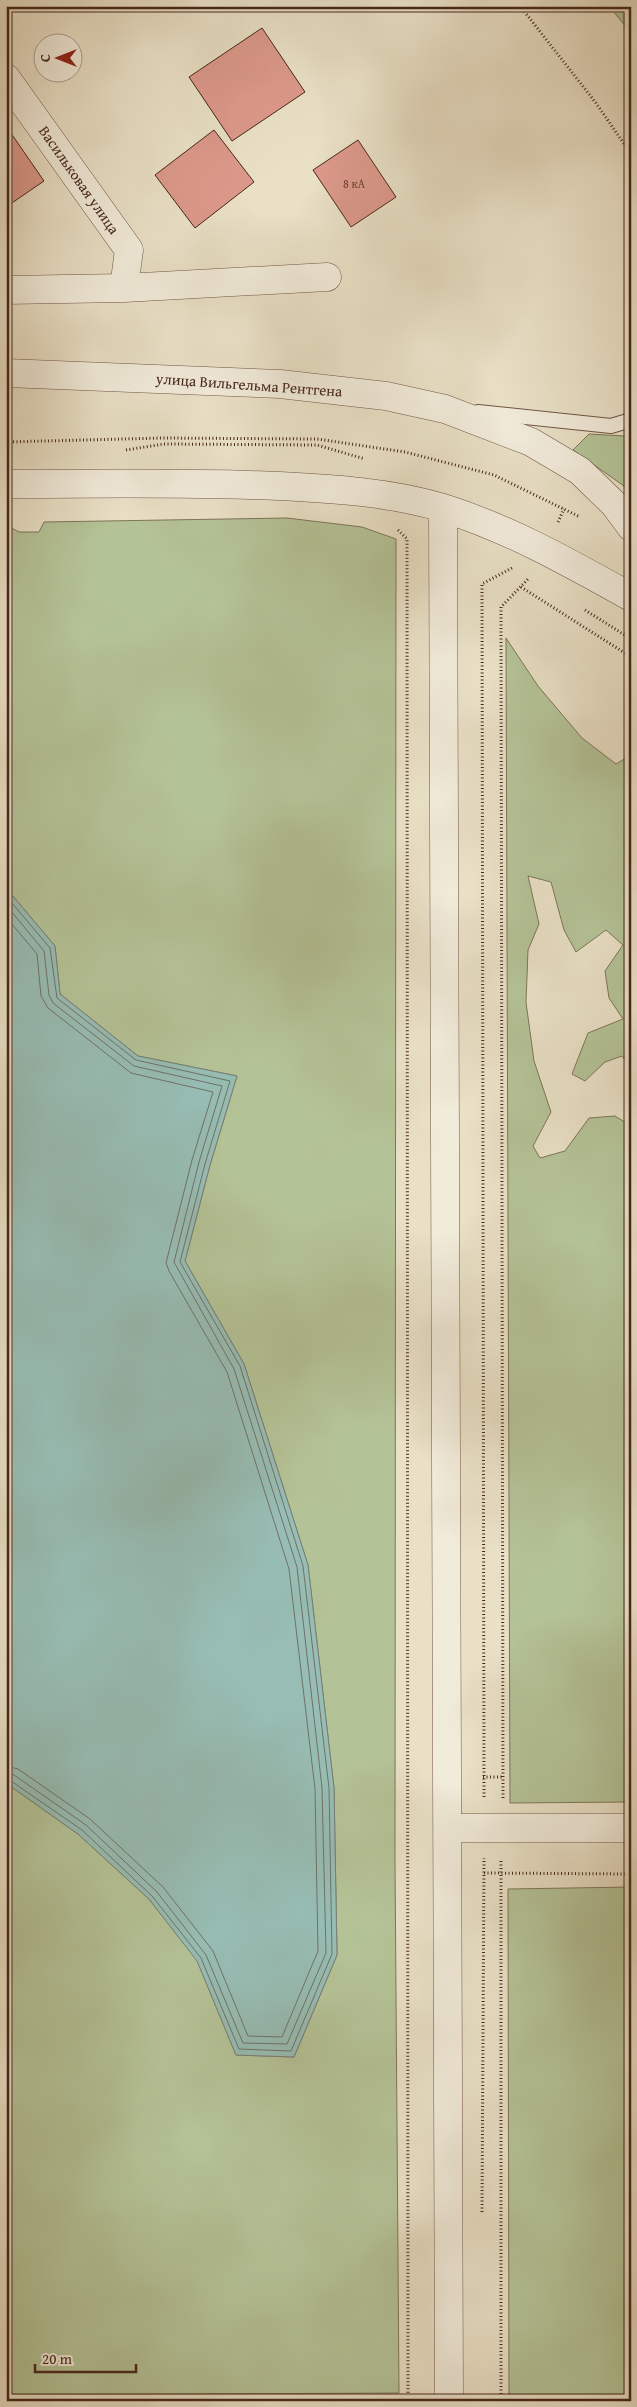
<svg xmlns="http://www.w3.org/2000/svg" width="637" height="2407" viewBox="0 0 637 2407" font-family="'Gentium Book Plus',serif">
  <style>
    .green { fill: #b4c397; stroke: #7e7559 }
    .water { fill: #97bdb4; stroke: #778177 }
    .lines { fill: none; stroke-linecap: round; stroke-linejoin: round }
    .shore { stroke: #6f7268; stroke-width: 1 }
    .building { fill: #dc998b; stroke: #47271b }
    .service-casing { stroke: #705546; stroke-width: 16 }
    .minor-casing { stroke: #705546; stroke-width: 29 }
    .path { stroke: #47271b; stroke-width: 3; stroke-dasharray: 1 2.5; stroke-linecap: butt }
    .service { stroke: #f1ebda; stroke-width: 14 }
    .minor { stroke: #f1ebda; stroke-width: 28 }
    .labels { text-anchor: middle; stroke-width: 5; stroke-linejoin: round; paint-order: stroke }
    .number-label { font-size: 12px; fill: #6c4437 }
    .street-label { font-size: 15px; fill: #47271b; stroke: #f1ebda }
  </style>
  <rect width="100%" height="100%" fill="#e9e0c6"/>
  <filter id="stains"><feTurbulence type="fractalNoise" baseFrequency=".004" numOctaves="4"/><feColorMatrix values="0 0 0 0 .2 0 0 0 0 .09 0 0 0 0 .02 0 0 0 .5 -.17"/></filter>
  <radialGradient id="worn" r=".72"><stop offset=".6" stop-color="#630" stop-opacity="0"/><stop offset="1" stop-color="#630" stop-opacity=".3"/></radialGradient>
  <path class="green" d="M609,6h22v27z
    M631,433v58l-58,-41 16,-16 35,2z
    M287,518l75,9 34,12 -1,1321 4,533 -393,2v-612l72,51 71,65 48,61 39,95 58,2 43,-102 -3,-167 -26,-223 -64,-201 -59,-103 25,-96 27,-89 -99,-20 -78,-62 -5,-48 -49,-58v-363l13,7h20l5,-10z
    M506,638l32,48 44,52 34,26 15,-9v313l-9,-12 -17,6 -20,19 -13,-7 16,-41 35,-14 -14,-21 -4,-27 18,-26 -17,-15 -30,22 -12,-22 -13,-48 -23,-6 11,48 -11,26 -2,52 8,59 17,51 -18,34 7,12 25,-7 24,-33 26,-2 16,10v676l-121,1z
    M631,1887v514h-122l-1,-512z"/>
  <path class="water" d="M6,888l49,58 5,48 78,62 99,20 -27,89 -25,96 59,103 64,201 26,223 3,167 -43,102 -58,-2 -39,-94 -48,-62 -71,-65 -72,-51z"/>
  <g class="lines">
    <path class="shore" d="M6,896l44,52 7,50 79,62 94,21 -25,83 -25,98 60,104 63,200 26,222 3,166 -41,97 -52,-2 -38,-91 -49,-62 -70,-66 -71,-49 -5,-1
      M6,905l38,46 5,44 4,8 81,63 88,20 -23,76 -25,100 60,107 63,198 25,221 4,165 -39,91 -44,-1 -37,-88 -49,-63 -71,-67 -72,-50 -8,-2
      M6,917l31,37 4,42 7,12 83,65 82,19 -21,68 -26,103 3,8 58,101 62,197 26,220 3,162 -36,86 -34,-1 -35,-85 -50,-64 -73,-68 -72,-50 -12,-3"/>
  </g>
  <path class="building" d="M262,28l43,64 -73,49 -43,-64z
    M6,126l38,55 -38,26z
    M214,130l40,52 -59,46 -40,-53z
    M358,140l38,57 -45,30 -38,-57z"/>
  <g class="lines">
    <defs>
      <path id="service" d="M478,412l133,14 20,-6"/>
      <path id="minor" d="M6,78l123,172 -5,38
        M6,290l118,-2 203,-11
        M6,373l274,11 106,12 59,13 86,33 49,29 34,33 17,23
        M6,484c91,0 182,-2 273,2 55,3 111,6 164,22 67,21 127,55 188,89
        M443,508l6,1893
        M448,1828h183"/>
    </defs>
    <use href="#service" class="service-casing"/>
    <use href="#minor" class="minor-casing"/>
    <path class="path" d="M520,6l76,97 35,51
      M6,442l156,-4 155,1 88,13 89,23 86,42
      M126,450l38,-6 153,1 48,14
      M558,522l6,-13
      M398,530l9,9 1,1862
      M521,587l110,70
      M585,610l46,29
      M483,1777h20
      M484,1797l-2,-1213 30,-16
      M503,1798l-2,-1191 28,-29
      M484,1873l147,1
      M482,2212l2,-354
      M501,2401v-542"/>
    <use href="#service" class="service"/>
    <use href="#minor" class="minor"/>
  </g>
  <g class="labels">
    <g class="number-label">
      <text x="354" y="188">8 кА</text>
    </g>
    <g class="street-label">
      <text transform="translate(79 180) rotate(55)" y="5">Васильковая улица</text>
      <text transform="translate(249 385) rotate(4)" y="5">улица Вильгельма Рентгена</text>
    </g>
  </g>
  <rect width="637" height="2407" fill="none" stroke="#e9e0c6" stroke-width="25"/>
  <rect x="8" y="8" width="622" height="2392" fill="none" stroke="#47271b" stroke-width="2.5"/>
  <rect x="12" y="12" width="612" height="2382" fill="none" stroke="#47271b"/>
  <g transform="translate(58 58) rotate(270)"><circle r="24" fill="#f1ebda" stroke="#ad9d8e"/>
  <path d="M0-4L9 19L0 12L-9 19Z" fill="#8f2418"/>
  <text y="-8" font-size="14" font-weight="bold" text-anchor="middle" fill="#47271b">С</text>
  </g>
  <path d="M35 2364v8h101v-8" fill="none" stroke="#47271b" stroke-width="2.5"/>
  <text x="42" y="2364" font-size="15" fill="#47271b" stroke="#f1ebda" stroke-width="4" paint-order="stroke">20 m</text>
  <rect width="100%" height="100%" filter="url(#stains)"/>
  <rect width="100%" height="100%" fill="url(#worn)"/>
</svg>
